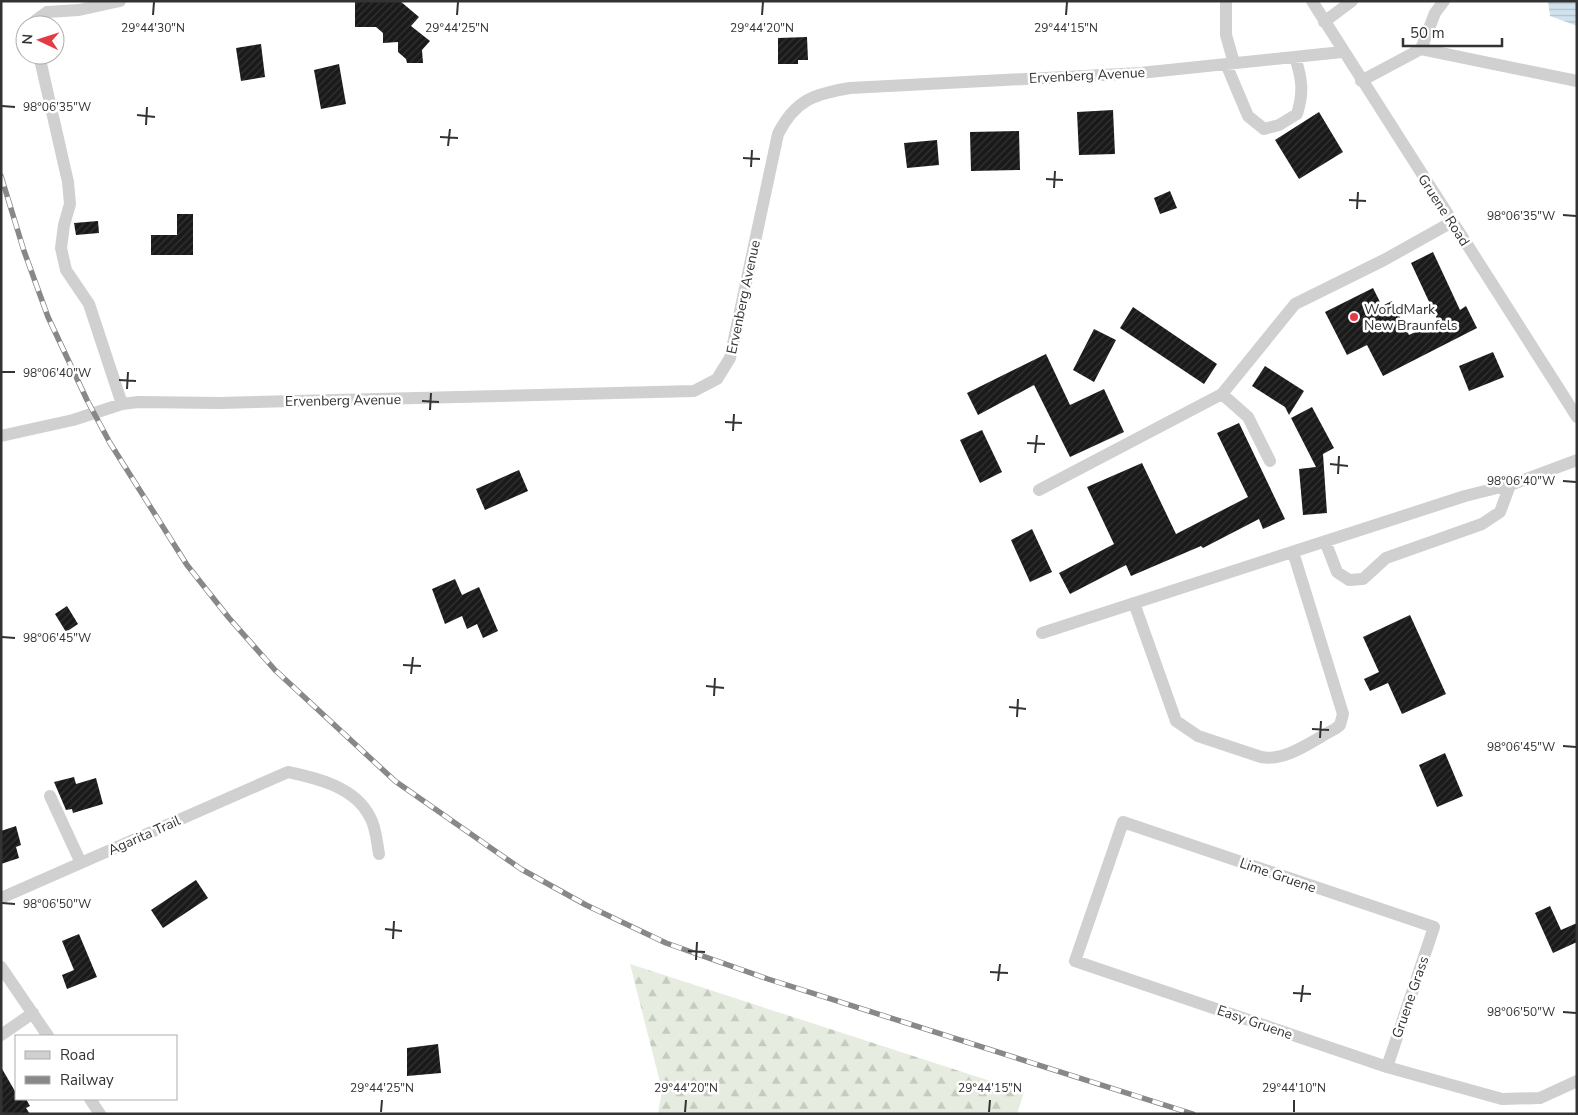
<svg xmlns="http://www.w3.org/2000/svg" width="1578" height="1115" viewBox="0 0 1578 1115" font-family="'Nunito Sans',sans-serif">
  <style>
    .forest { fill: url(#forest-firs) }
    .water { fill: url(#water-rules) }
    .building { fill: url(#building-hatch) }
    .lines { fill: none; stroke-linecap: round; stroke-linejoin: round }
    .minor { stroke: #d0d0d0; stroke-width: 12 }
    .rail-casing { stroke: #888; stroke-width: 5.5 }
    .rail { stroke: #fff; stroke-width: 4; stroke-dasharray: 11; stroke-linecap: butt }
    .ticks { fill: none; stroke: #333; stroke-width: 2 }
    .poi-dot { fill: #e63946; stroke: #fff; stroke-width: 2 }
    .labels { text-anchor: middle; stroke-width: 5; stroke-linejoin: round; paint-order: stroke }
    .street-label { font-size: 14px; fill: #333; stroke: #fff }
    .poi-label { font-size: 14px; fill: #333; stroke: #fff; text-anchor: start }
    .ticks-label { font-size: 12px; text-anchor: middle; fill: #333; stroke: #fff; stroke-width: 5; stroke-linejoin: round; paint-order: stroke }
  </style>
  <defs>
    <pattern id="forest-firs" width="22" height="20" patternUnits="userSpaceOnUse" patternTransform="scale(1.25)"><rect width="22" height="20" fill="#e6ecdf"/><path d="M5 1l3.5 6h-7zM16 11l3.5 6h-7z" fill="#c6cbc0"/></pattern>
    <pattern id="water-rules" width="6" height="5" patternUnits="userSpaceOnUse" patternTransform="scale(1.25)"><rect width="6" height="5" fill="#cfe2ee"/><path d="M0 2.5h6" fill="none" stroke="#b2c2cd"/></pattern>
    <pattern id="building-hatch" width="6" height="6" patternUnits="userSpaceOnUse" patternTransform="scale(1.25)"><rect width="6" height="6" fill="#1a1a1a"/><path d="M-1 1l2-2M0 6l6-6M5 7l2-2" fill="none" stroke="#333"/></pattern>
  </defs>
  <rect width="100%" height="100%" fill="#fff"/>
  <path class="forest" d="M630,964l394,128 -7,22h-359l4,-24z"/>
  <path class="water" d="M1548,1h29v25l-27,-10z"/>
  <path class="building" d="M355,1h45l19,16 -8,9 19,15 -8,9 1,13h-16l-1,-4 -8,-7v-10l-15,1v-10l-7,-6h-21z
    M807,37l1,23h-10v4h-20v-26z
    M261,44l4,33 -24,4 -5,-33z
    M339,64l7,40 -25,5 -7,-39z
    M1113,110l2,44 -36,1 -2,-43z
    M1319,112l24,40 -44,27 -24,-39z
    M1019,131l1,39 -49,1 -1,-39z
    M937,140l2,25 -32,3 -3,-25z
    M1170,191l7,17 -17,6 -6,-16z
    M177,214h16v41h-42v-20h26z
    M98,221l1,12 -23,2 -2,-12z
    M1433,252l27,58 6,-4 11,22 -94,48 -16,-31 -20,10 -22,-43 48,-24 9,18 10,-5 17,34 29,-14 -27,-58z
    M1133,307l84,57 -13,20 -84,-56z
    M1094,329l22,11 -22,42 -21,-12z
    M1493,352l11,25 -35,14 -10,-25z
    M1046,354l24,51 34,-16 20,43 -54,25 -36,-72 -56,30 -11,-22z
    M1265,366l39,25 -15,24 -4,-8 -33,-21z
    M1312,407l22,41 -11,6 4,59 -24,2 -4,-46 17,-2 -25,-49z
    M1239,423l46,96 -22,10 -4,-10 -56,29 -2,-2 -70,30 -5,-11 -56,29 -11,-21 55,-29 -27,-57 55,-24 34,71 72,-37 -31,-64z
    M982,430l20,42 -22,11 -20,-43z
    M519,470l9,21 -43,19 -9,-21z
    M1032,529l20,43 -22,10 -19,-42z
    M455,579l7,16 17,-8 19,44 -15,7 -6,-14 -10,5 -5,-13 -17,8 -13,-35z
    M67,606l11,18 -12,8 -11,-18z
    M1410,615l36,79 -44,20 -14,-31 -18,8 -6,-12 15,-7 -16,-35z
    M1445,753l18,43 -26,11 -18,-42z
    M74,777l2,7 20,-6 7,26 -30,9 -1,-4 -6,1 -12,-28z
    M16,826l5,19 -5,2 3,11 -18,6v-33z
    M196,880l12,18 -45,30 -12,-18z
    M1550,906l11,24 16,-7v19l-24,11 -18,-40z
    M79,934l18,43 -30,12 -5,-14 12,-5 -12,-29z
    M438,1044l3,29 -34,3v-28z
    M1,1067l15,26v6h10l4,7 -4,2 4,6h-29z"/>
  <g class="lines">
    <path class="minor" d="M1226,1v34l8,28
      M1312,1l265,416
      M1324,22l28,-21
      M36,25v-5l11,-8 32,-2 41,-9
      M1421,49l156,32
      M39,55l29,127 2,22 -6,21 -3,23 5,22 23,34 33,100
      M1226,64l22,52 16,13 15,-4 18,-11c7,-22 5,-35 -2,-57
      M1361,81l60,-32 14,-36 9,-12
      M1222,394l26,23 22,44
      M1,436l72,-16 49,-16 16,-2 81,1 475,-12 23,-12 13,-21 48,-224c17,-34 36,-40 72,-46l290,-15 202,-21
      M1039,490l183,-96 73,-90 89,-44 68,-38
      M1325,541l12,31 12,8 14,-1 23,-21 96,-34 18,-12 10,-27
      M1134,603l42,118 22,15 63,21c25,5 52,-17 74,-28l5,-4 3,-11 -50,-162
      M1042,633l423,-137 48,-12 64,-24
      M50,796l31,67
      M1,898l287,-126c29,6 67,15 82,45 6,10 7,26 9,37
      M1,967l47,69
      M1,1035l32,-22
      M1387,1067l47,-140 -311,-105 -48,139 312,106 115,32 38,-1 37,-17
      M90,1099l10,15"/>
    <defs>
      <path id="rail" d="M1,176l23,75 24,66 39,83 23,43 77,122 42,53 46,52 120,111 126,88 65,36 80,38 102,36 425,135"/>
    </defs>
    <use href="#rail" class="rail-casing"/>
    <use href="#rail" class="rail"/>
  </g>
  <path class="ticks" d="M153,15l1,-13M457,15l1,-13M762,15l1,-13M1066,15l1,-13M2,106l13,1M137,115l18,2M146,125l1,-18M440,137l18,1M448,146l2,-17M743,158l17,1M751,167l1,-17M1046,179l17,1M1054,188l1,-17M1349,200l17,1M1357,209l1,-17M1563,215l13,1M2,372h13M119,380l17,1M127,389l1,-17M422,401l17,1M430,410l1,-17M725,422l17,1M733,431l1,-17M1027,443l18,1M1035,453l2,-18M1330,464l18,2M1338,474l1,-18M1563,481l13,1M2,637l13,1M403,665l18,1M411,674l2,-17M706,686l18,2M714,696l1,-18M1009,707l17,2M1017,717l1,-18M1312,729l17,1M1320,738l1,-17M1563,746l13,1M2,903l13,1M385,929l17,2M393,939l1,-18M688,951l17,1M696,960l1,-18M990,972l18,1M998,981l2,-17M1293,993l18,1M1301,1002l2,-17M1563,1012l13,1M381,1112l1,-12M685,1112l1,-12M989,1112l1,-12M1294,1112v-12"/>
  <circle class="poi-dot" cx="1354" cy="317" r="5"/>
  <g class="labels">
    <g class="street-label">
      <text transform="translate(1087 75) rotate(-3)" y="5">Ervenberg Avenue</text>
      <text transform="translate(1444 210) rotate(57)" y="5">Gruene Road</text>
      <text transform="translate(743 297) rotate(-78)" y="5">Ervenberg Avenue</text>
      <text transform="translate(343 400) rotate(-1)" y="5">Ervenberg Avenue</text>
      <text transform="translate(144 835) rotate(-24)" y="5">Agarita Trail</text>
      <text transform="translate(1278 875) rotate(19)" y="5">Lime Gruene</text>
      <text transform="translate(1410 997) rotate(-71)" y="5">Gruene Grass</text>
      <text transform="translate(1255 1022) rotate(19)" y="5">Easy Gruene</text>
    </g>
    <g class="poi-label">
      <text x="1364" y="314">WorldMark<tspan x="1364" dy="16">New Braunfels</tspan></text>
    </g>
  </g>
  <g class="ticks-label">
    <text x="153" y="32">29°44'30"N</text>
    <text x="457" y="32">29°44'25"N</text>
    <text x="762" y="32">29°44'20"N</text>
    <text x="1066" y="32">29°44'15"N</text>
    <text x="57" y="111">98°06'35"W</text>
    <text x="1521" y="220">98°06'35"W</text>
    <text x="57" y="377">98°06'40"W</text>
    <text x="1521" y="485">98°06'40"W</text>
    <text x="57" y="642">98°06'45"W</text>
    <text x="1521" y="751">98°06'45"W</text>
    <text x="57" y="908">98°06'50"W</text>
    <text x="1521" y="1016">98°06'50"W</text>
    <text x="382" y="1092">29°44'25"N</text>
    <text x="686" y="1092">29°44'20"N</text>
    <text x="990" y="1092">29°44'15"N</text>
    <text x="1294" y="1092">29°44'10"N</text>
  </g>
  <rect width="1578" height="1115" fill="none" stroke="#333333" stroke-width="5"/>
  <rect x="15" y="1035" width="162" height="65" fill="#ffffff" stroke="#adadad"/>
  <rect x="25" y="1051" width="25" height="8" fill="#d0d0d0" stroke="#adadad"/>
  <text x="60" y="1060" font-size="15" fill="#333333">Road</text>
  <rect x="25" y="1076" width="25" height="8" fill="#888888" stroke="#adadad"/>
  <text x="60" y="1085" font-size="15" fill="#333333">Railway</text>
  <g transform="translate(40 40) rotate(274)"><circle r="24" fill="#ffffff" stroke="#adadad"/>
  <path d="M0-4L9 19L0 12L-9 19Z" fill="#e63946"/>
  <text y="-8" font-size="14" font-weight="bold" text-anchor="middle" fill="#333333">N</text>
  </g>
  <path d="M1403 38v8h99v-8" fill="none" stroke="#333333" stroke-width="2.5"/>
  <text x="1410" y="38" font-size="15" fill="#333333" stroke="#ffffff" stroke-width="4" paint-order="stroke">50 m</text>
</svg>
